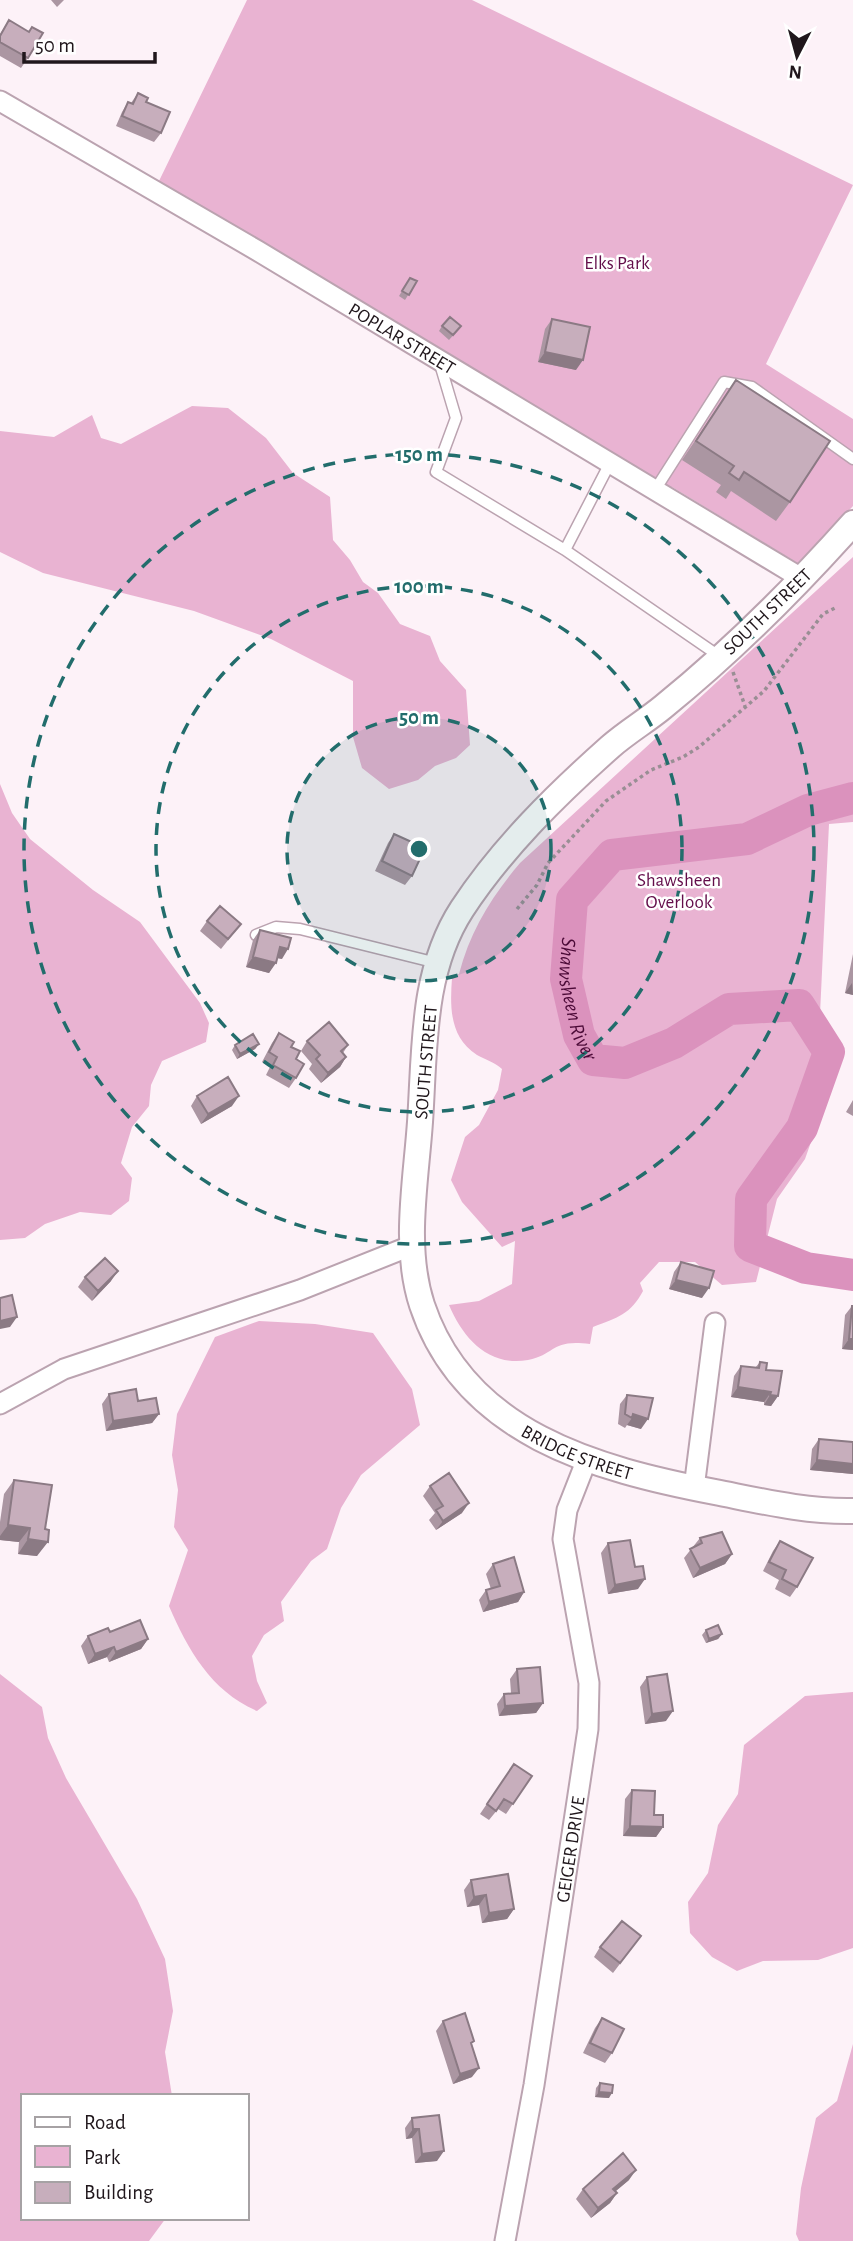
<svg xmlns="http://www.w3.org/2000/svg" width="853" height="2241" viewBox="0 0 853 2241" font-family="'Alegreya Sans',sans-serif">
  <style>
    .green { fill: #e9b3d2 }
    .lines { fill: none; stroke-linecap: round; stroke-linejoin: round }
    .river { stroke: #db92bd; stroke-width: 32 }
    .service-casing { stroke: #bba3b0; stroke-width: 13 }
    .minor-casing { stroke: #bba3b0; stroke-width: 23 }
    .tertiary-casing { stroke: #bba3b0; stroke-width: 28 }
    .path { stroke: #998e94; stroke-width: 3.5; stroke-dasharray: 3.5 3.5; stroke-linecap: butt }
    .service { stroke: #fff; stroke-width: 10 }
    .minor { stroke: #fff; stroke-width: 19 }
    .tertiary { stroke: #fff; stroke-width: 24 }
    .wall { fill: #ab96a2 }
    .shaded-wall { fill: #8b7a84 }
    .building { fill: #c7aebc; stroke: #8b7a84; stroke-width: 2 }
    .ring { fill: none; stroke: #226d6c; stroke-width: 3.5; stroke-dasharray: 12 9 }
    .labels { text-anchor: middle; stroke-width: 5; stroke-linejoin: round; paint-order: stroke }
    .park-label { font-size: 19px; fill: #630d4a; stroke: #fff }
    .street-label { font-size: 19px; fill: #20171c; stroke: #fff }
    .water-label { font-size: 21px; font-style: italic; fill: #4b0a37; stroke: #fff }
    .centre { fill: #226d6c; stroke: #fff; stroke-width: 3.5 }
    .ring-label { font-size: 21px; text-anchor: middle; font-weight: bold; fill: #226d6c; stroke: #fff; stroke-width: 5; stroke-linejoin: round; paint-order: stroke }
  </style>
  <rect width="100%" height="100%" fill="#fdf2f8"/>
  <path class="green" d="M247,0h225l381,185 -87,179 87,55v87l-54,58 -127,-77 -6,9 -507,-315z
    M192,406l36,2 38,30 27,35 37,24 3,43 17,20 13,22 15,11 22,31 30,12 10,25 26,29 4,55 -14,13 -21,8 -17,14 -29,9 -27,-21 -9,-31v-56l-82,-42 -77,-28 -151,-38 -43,-21v-121l54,6 38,-22 9,23 20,6z
    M853,557v265l-24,2 -9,190 13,66 -28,79 -28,40 -21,83 -34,3 -27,-23h-36l-19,21 3,8c-12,23 -26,27 -50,36l-3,17c-40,-5 -33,10 -62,16 -40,7 -65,-22 -79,-55l30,-4 33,-17 3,-43 -13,6 -40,-45 -11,-22 14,-43 14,-12 19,-35 4,-21c-8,-7 -16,-9 -25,-14 -28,-18 -27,-49 -25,-77l7,-4c11,-43 33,-78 61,-111z
    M0,784l12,29 18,26 63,51 47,32 60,81 9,20 -3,19 -44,19 -11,24 -2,21 -17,21 -11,36 11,15 -3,23 -18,14 -31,-3 -35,12 -20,14 -25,2z
    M259,1321l56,3 58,9 39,56 8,36 -59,50 -20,33 -14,41 -16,12 -30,41 3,19 -20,14 -12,21 5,25 10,22 -10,8c-46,-20 -69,-61 -88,-105l19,-56 -14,-23 4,-37 -6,-35 5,-41 38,-77z
    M0,1674l42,33 6,31 18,40 71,121 28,60 8,52 -8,41 7,44h-149v122h143l-17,23h-149z
    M853,1692v256l-35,12 -55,1 -26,10 -25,-14 -22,-24 -2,-31 20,-29 10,-48 20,-31 6,-49 61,-49z
    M853,2044v197h-54l-3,-7 5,-46 15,-70 21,-17z"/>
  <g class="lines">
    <path class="river" id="s1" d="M853,798l-45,12 -61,29 -135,16 -40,45 -6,79 13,56 14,25 32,3 49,-20 55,-34 70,-4 30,47 -27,76 -51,71 -1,47 56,22 47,7"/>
    <defs>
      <path id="service" d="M440,364l16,54 -20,54 129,78
        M610,463l-45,87 154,106
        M655,490l69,-108 28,5 101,72
        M256,935l20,-8 24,2 137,34"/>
      <g id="minor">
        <path id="s2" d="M0,101l258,150 543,327"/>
        <path d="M0,1404l64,-35 236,-79 113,-45"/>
        <path d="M694,1488l21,-165"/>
        <path id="s3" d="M505,2241l29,-156 54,-356 1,-46 -26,-144 4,-29 20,-51"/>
      </g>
      <g id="tertiary">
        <path id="s4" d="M853,523c-58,65 -122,129 -190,184 -17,14 -36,25 -53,40 -54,48 -108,101 -148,162 -41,63 -37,141 -42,213 -4,59 -17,125 2,183 43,129 174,164 293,187 46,9 91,20 138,19"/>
      </g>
    </defs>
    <use href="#service" class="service-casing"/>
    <use href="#minor" class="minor-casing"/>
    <use href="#tertiary" class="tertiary-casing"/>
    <path class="path" d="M733,672l12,34
      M517,909l20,-24 11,-22 58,-62 45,-31 32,-13 16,-10 65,-56 59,-77 14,-7"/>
    <use href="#service" class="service"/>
    <use href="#minor" class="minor"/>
    <use href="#tertiary" class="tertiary"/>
  </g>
  <path class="wall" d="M51,0h13l-7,7z
    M9,20l19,38 -7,10 -21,-12v-22z
    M138,93l8,9 15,31 -7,9 -38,-16 6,-14 6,-10 3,1z
    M410,278l7,3 -12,19 -6,-4z
    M552,319l24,51 -38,-8 7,-33z
    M442,326l15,5 -8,9 -10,-9z
    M736,380l54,122 -14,19 -45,-30 -5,8 -10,-7 5,-7 -39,-25z
    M394,834l18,42 -7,9 -30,-14 13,-28z
    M207,921l34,3 -20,25 -21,-18z
    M260,930l22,29 -5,-1 -8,15 -23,-6 7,-27z
    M853,954v41l-8,-2z
    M279,1033l12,14 5,12v19l-7,10 -23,-13 4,-8 -8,-5 10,-19z
    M307,1041l41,4 -5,8 3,4 -6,10 -19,16 -12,-14 3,-5 -11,-13z
    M259,1044l-4,5 -18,10 -5,-9 3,-5z
    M197,1096l35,10 -31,18 -10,-18z
    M853,1100v16l-7,-4z
    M681,1262l21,36 -33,-9 5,-17z
    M85,1277l26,4 -19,20 -14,-14z
    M852,1306h1v44l-11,-1 3,-34z
    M760,1362l6,8 12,26 -7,10 -7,-1v-3l-33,-5 3,-21 7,-10 14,2z
    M109,1394l29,7 21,13 -7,9 -46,8 -4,-27z
    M627,1395l14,34 -14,-4 -2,3 -7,-4 2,-20z
    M819,1439l34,3v32l-43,-4 2,-21z
    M14,1480l31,49 -8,27 -19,-2 1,-12 -19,-2v-18l4,-28z
    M430,1486l32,27 -26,17 -7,-10 6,-7 -12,-17z
    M700,1538l32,16 -7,10 -32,14 -9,-20z
    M780,1541l17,46 -7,10 -15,-8 4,-9 -16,-9 10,-20z
    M608,1543l27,24 3,22 -30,5 -7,-41z
    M493,1564l31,28 -6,10 -35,10 -4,-12 7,-10 5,-1 -5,-15z
    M706,1630l16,4 -4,5 -12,4 -4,-8z
    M110,1632l38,7 -7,10 -32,13 -2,-5 -19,7 -7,-18 7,-10z
    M517,1669l26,34 -7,10 -37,3 -2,-12 7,-10 7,-1 -1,-14z
    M647,1677l19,44 -21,3 -5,-37z
    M514,1764l18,12 -26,38 -8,-5 -9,11 -9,-6z
    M632,1790l22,25 9,12 -7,10 -33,-1 2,-37z
    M471,1880l43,29 -7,10 -25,4 -3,-18 -12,2 -3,-17z
    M641,1936l-28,37 -19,-16 6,-10z
    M602,2018l10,35 -7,10 -22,-10 12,-25z
    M443,2021l29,24v32l-19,7 -17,-53z
    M600,2083l9,15 -14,-1 1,-9z
    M439,2115l-2,46 -22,2 -3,-25 -6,1 -1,-11 7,-10z
    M629,2180l-13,11 1,2 -7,10 -19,15 -15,-19 7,-10z"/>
  <path class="shaded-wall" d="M545,352l38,8 -7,10 -38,-8z
    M280,947l8,2 -6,10 -9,-2z
    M253,957l23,6 -7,10 -23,-6z
    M852,983l1,12 -8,-2z
    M259,1044l-4,5 -18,10 3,-5z
    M346,1057l-6,10 -19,16 7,-10z
    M239,1096l-7,10 -31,18 7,-10z
    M118,1271l-7,10 -19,20 6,-10z
    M676,1280l33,8 -7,10 -33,-9z
    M17,1317l-7,10 -10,2v-8z
    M849,1339h4v11l-11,-1z
    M738,1387l33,5 -7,10 -33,-5z
    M770,1395l8,1 -7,10 -7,-1z
    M159,1414l-7,9 -46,8 7,-10z
    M633,1414l15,5 -7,10 -14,-4 5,-7z
    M817,1460l36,4v10l-43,-4z
    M469,1503l-7,10 -26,17 7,-9z
    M8,1525l22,3 -11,14 -19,-2v-4z
    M28,1539l20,3 -11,14 -19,-2z
    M732,1554l-7,10 -32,14 7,-10z
    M645,1579l-7,10 -30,5 7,-9z
    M524,1592l-6,10 -35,10 6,-10z
    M722,1634l-4,5 -12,4 3,-4z
    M148,1639l-7,10 -32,13 7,-10z
    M114,1647l-7,10 -19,7 7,-10z
    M543,1703l-7,10 -37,3 6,-10z
    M673,1711l-7,10 -21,3 7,-10z
    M630,1826l33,1 -7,10 -33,-1z
    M486,1895l-7,10 -12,2 7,-10z
    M514,1909l-7,10 -25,4 7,-10z
    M479,2068l-7,9 -19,7 7,-10z
    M599,2092l13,1 -3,5 -14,-1z
    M413,2129h6l-7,9 -6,1z
    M444,2151l-7,10 -22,2 7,-9z
    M636,2170l-7,10 -23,19 7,-10z
    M617,2193l-7,10 -19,15 7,-10z"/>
  <path class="building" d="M9,20l20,12 3,-5 11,6 -15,25 -28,-16v-6z
    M138,93l10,5 -2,4 24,10 -9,21 -39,-17 6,-14 5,2z
    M410,278l7,3 -8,14 -7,-4z
    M450,317l11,9 -8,9 -11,-9z
    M552,319l38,8 -7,33 -38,-8z
    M736,380l94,61 -40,61 -46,-30 -5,8 -10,-7 5,-7 -38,-25z
    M394,834l31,14 -13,28 -30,-15z
    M220,906l21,18 -13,15 -21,-18z
    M260,930l31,8 -3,11 -8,-2 -4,16 -23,-6z
    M329,1022l19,23 -7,6 5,6 -18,16 -12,-14 4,-4 -13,-14z
    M279,1033l15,9 -3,5 9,4 -4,8 8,5 -8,14 -23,-13 4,-8 -8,-5z
    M253,1034l6,10 -19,10 -5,-9z
    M228,1077l11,19 -31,18 -11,-18z
    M105,1258l13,13 -20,20 -13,-14z
    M681,1262l33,9 -5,17 -33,-8z
    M12,1295l5,22 -17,4v-23z
    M852,1306h1v33h-4z
    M760,1362l7,1 -1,7 16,1 -4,25 -8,-1 1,-3 -33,-5 3,-21 18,2z
    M136,1389l2,12 18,-3 3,16 -46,7 -4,-27z
    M627,1395l26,3 -5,21 -15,-5 -1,4 -7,-4z
    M819,1439l34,3v22l-36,-4z
    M449,1473l20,30 -26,18 -7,-11 7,-4 -13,-20z
    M14,1480l38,5 -7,44 4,1 -1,12 -20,-3 2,-11 -22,-3z
    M722,1532l10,22 -32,14 -10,-19 12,-6 -2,-5z
    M630,1540l5,27 8,-1 2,13 -30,6 -7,-42z
    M780,1541l33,17 -16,29 -15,-8 4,-9 -17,-8z
    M514,1557l10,35 -35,10 -3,-12 14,-4 -7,-22z
    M140,1620l8,19 -32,13 -2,-5 -19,7 -7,-18 20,-8 2,4z
    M718,1625l4,9 -13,5 -3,-9z
    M540,1667l3,36 -38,3 -1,-12 15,-1 -2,-24z
    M667,1674l6,37 -21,3 -5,-37z
    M514,1764l18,12 -19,28 -9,-5 -8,12 -9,-7z
    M632,1790l23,1 -1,24h9v12l-33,-1z
    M508,1874l6,35 -25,4 -3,-18 -12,2 -3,-17z
    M622,1921l19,15 -21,27 -20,-16z
    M465,2013l9,28 -3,2 8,25 -19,6 -17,-53z
    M602,2018l22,11 -12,24 -22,-10z
    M600,2083l13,2 -1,8 -13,-1z
    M439,2115l5,36 -22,3 -3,-25h-6l-1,-11z
    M623,2153l13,17 -23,19 4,4 -19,15 -15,-19z"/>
  <circle cx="419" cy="849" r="132" fill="#226d6c" fill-opacity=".12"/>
  <g class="ring">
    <circle cx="419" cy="849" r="132"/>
    <circle cx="419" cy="849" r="263"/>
    <circle cx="419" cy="849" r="395"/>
  </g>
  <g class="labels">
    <g class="park-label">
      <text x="617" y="269">Elks Park</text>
      <text x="679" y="886">Shawsheen<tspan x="679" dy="22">Overlook</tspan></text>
    </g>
    <g class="street-label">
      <text dy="7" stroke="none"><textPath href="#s2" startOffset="467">POPLAR STREET</textPath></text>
      <text transform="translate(767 611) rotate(-44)" y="7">SOUTH STREET</text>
      <text transform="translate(425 1062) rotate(-85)" y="7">SOUTH STREET</text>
      <text dy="7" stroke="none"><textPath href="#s4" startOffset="1178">BRIDGE STREET</textPath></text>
      <text dy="7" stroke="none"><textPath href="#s3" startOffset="397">GEIGER DRIVE</textPath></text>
    </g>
    <g class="water-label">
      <text dy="7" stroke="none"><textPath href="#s1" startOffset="411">Shawsheen River</textPath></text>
    </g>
  </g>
  <circle cx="419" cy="849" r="10" class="centre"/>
  <g class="ring-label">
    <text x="419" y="461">150 m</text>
    <text x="419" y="593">100 m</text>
    <text x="419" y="724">50 m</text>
  </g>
  <rect x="21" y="2094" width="228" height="126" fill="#ffffff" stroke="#a6a2a4" stroke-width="2"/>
  <rect x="35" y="2117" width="35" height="10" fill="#ffffff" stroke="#a6a2a4" stroke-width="2"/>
  <text x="84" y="2129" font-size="21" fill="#20171c">Road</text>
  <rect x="35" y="2146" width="35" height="21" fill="#e9b3d2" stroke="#a6a2a4" stroke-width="2"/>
  <text x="84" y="2164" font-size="21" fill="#20171c">Park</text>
  <rect x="35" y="2182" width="35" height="21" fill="#c7aebc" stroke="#a6a2a4" stroke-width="2"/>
  <text x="84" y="2199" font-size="21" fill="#20171c">Building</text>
  <g transform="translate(797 56) rotate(186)" stroke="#ffffff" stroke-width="5" paint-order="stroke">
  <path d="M0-5L12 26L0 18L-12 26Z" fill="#20171c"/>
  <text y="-10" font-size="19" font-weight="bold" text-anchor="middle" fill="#20171c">N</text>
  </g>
  <path d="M24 52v10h131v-10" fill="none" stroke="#20171c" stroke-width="3.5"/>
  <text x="35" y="52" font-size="21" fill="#20171c" stroke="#ffffff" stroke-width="5" paint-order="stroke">50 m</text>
</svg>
